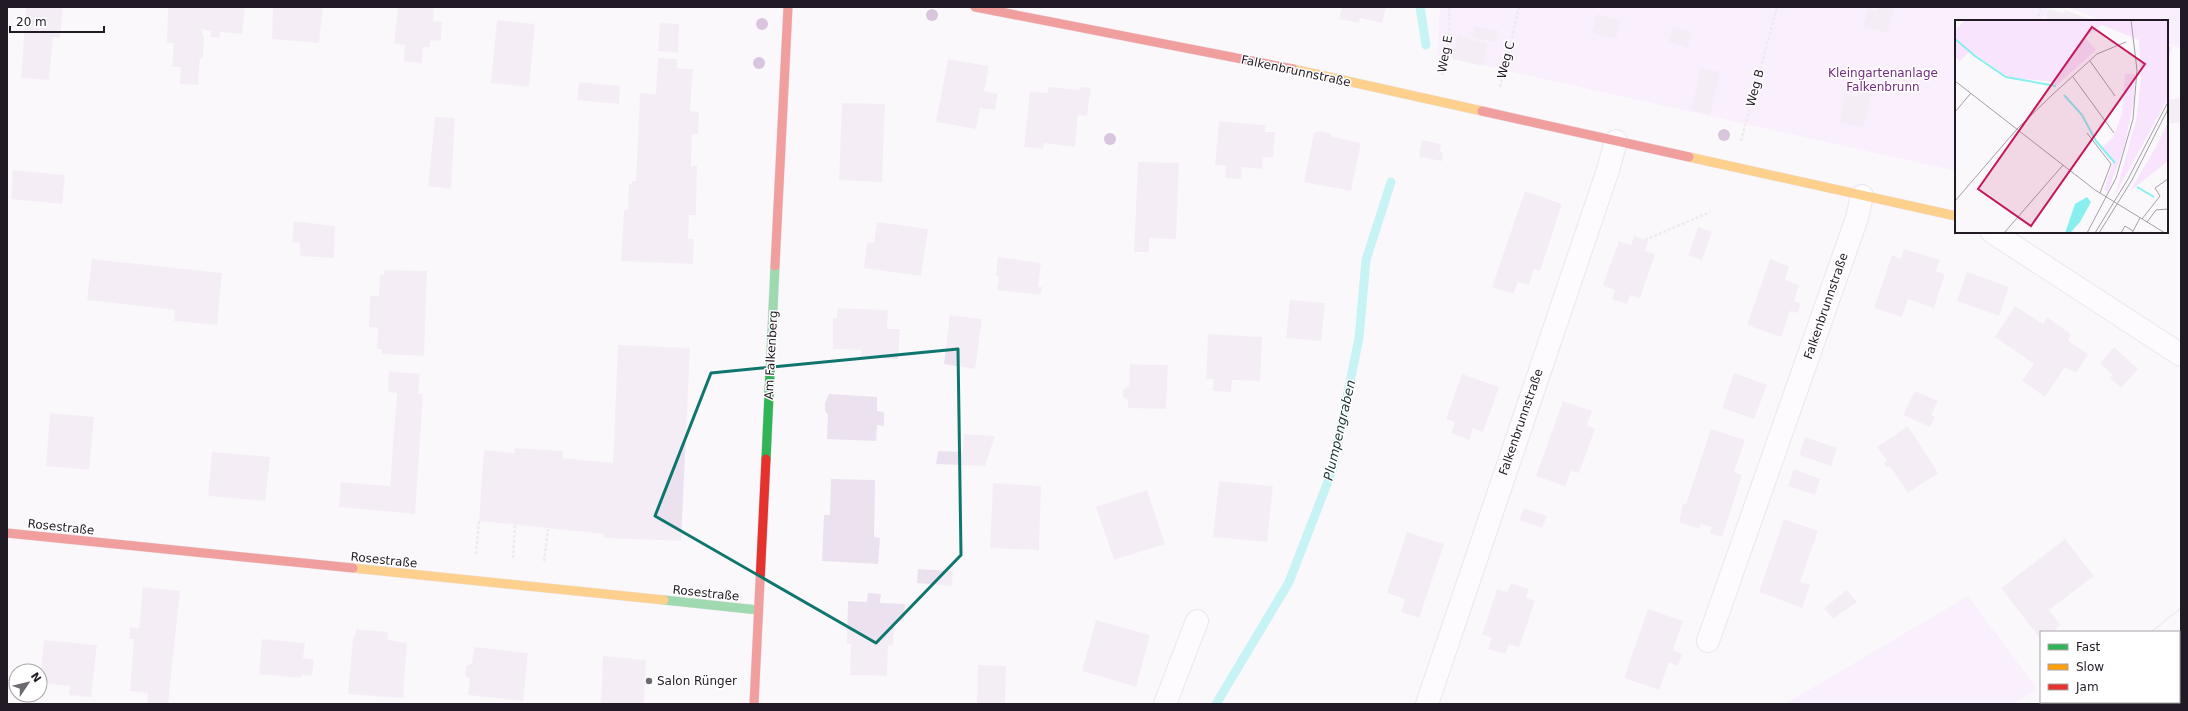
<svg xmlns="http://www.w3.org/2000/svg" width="2188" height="711" viewBox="0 0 2188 711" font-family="'DejaVu Sans',sans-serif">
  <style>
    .green { fill: #f8e4fd }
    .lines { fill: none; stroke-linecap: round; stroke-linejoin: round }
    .stream { stroke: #8ee; stroke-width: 9 }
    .building { fill: #ece1ef }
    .street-casing { stroke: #d7d2d9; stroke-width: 24 }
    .fast-casing { stroke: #d7d2d9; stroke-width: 10 }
    .slow-casing { stroke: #d7d2d9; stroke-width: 10 }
    .jam-casing { stroke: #d7d2d9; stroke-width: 10 }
    .path { stroke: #dddcdd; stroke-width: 2.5; stroke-dasharray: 3 2; stroke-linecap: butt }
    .street { stroke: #fefeff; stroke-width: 22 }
    .fast { stroke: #30b455; stroke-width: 9 }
    .slow { stroke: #ff9f0a; stroke-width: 9 }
    .jam { stroke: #e5322d; stroke-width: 9 }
    .tram { stroke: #cfced0; stroke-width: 1 }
    .tree { fill: #b087b9 }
    .marked { fill: none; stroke: #0f766e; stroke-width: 3; stroke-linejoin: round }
    .poi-dot { fill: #6e6870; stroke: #fff; stroke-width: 1.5 }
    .labels { text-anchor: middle; stroke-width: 3; stroke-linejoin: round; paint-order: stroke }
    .street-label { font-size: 12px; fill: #221a24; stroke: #fff }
    .park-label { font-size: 12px; fill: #732a83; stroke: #fff }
    .poi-label { font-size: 12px; fill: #221a24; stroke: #fff; text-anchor: start }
    .water-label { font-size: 13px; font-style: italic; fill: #1b3434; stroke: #fff }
    .inset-river { fill: none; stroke: #8ee; stroke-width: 2 }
    .inset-road { fill: none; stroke: #a49fa6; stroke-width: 1 }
    .view { fill: #c2185b; fill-opacity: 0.15; stroke: #c2185b; stroke-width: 2 }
    .inset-edge { fill: none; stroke: #221a24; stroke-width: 2 }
  </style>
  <rect width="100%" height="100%" fill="#fbf8fc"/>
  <path class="green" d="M1440,7h608l-4,14h-88v150l-519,-116z
    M2066,7h115v41l-14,-5v-22h-62z
    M1968,596l69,93 -22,15h-230z
    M2181,663v41h-59l3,-2h54v-38z"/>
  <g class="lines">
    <path class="stream" d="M1420,7l6,38
      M1216,704l73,-122 43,-111 27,-133 7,-78 25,-78"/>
  </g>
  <path class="building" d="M26,7h37l-3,31 -7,-1 -4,43 -28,-2z
    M168,7h77l-3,27 -22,-2v6l-10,-1 1,-6 -10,-2 3,9 -1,20h-3l-2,27 -18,-1 1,-17h-9l2,-24h-7z
    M273,7h50l-4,36 -47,-4z
    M398,7h36l-1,14 9,1 -1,19 -10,-1 -1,7h-7l-1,16 -18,-2 1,-16 -11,-1z
    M1342,7h44l-4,16 -22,-5 -1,5 -20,-4z
    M1878,7h16l-6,26 -25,-7 5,-17 9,2z
    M2048,9l16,4 1,-3 30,11h-50z
    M1597,14l23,7 -4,18 -24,-7z
    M497,20l38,4 -6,63 -38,-4z
    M660,23l19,1 -1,29 -20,-2z
    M1475,26l24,5 -3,11 -24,-5z
    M1673,27l19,5 -4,16 -19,-6z
    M1458,36l29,8 -4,22 -31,-7z
    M2167,45l5,2 -5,15z
    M658,58l19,1v9l16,1 -3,42 9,1 -1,22h-6l-1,32h6l-1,49h-7l-1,24h6l-1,25 -72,-3 3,-51h4l1,-26h2l1,-3h4l4,-88 16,1z
    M948,59l41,7 -5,25 14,3 -3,16 -15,-2 -4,21 -40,-7z
    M1897,66l17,6 -3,12 -18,-5z
    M1701,68l19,4 -10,43 -19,-5z
    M579,82l41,4 -1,18 -42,-4z
    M1048,87l32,3v-3l11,1 -4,28 -9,-1 -3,32 -31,-4 -1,6 -19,-2 6,-56 18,2z
    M1858,88l14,4 -9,36 -24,-6 7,-28 10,3z
    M2181,98v24l-14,2v-24z
    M842,103l43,1 -3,78 -43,-2z
    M435,117l20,1 -4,71 -23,-3z
    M1219,121l47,4 -1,7h10l-2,26 -10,-1 -1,12 -20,-2 -1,12 -16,-1 1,-12 -11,-1z
    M1320,131l10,2 3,4 28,6 -10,48 -47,-9 10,-49z
    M1422,140l19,4 -1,8 3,1 -1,8 -23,-4z
    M1138,162l41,1 -3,76 -27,-1v14h-15z
    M13,170l52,5 -3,29 -51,-5z
    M1525,191l37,13 -22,67 -6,-2 -5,16 -11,-3 -5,12 -21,-7z
    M294,221l41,5 -1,32 -34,-2v-13l-8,-1z
    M877,222l51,7 -7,47 -57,-8 3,-26 7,1z
    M1698,227l14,5 -10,28 -14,-5z
    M1634,236l14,5 -3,10 10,3 -15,44 -10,-3 -3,9 -15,-5 3,-9 -12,-5 16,-44 12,4z
    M1904,249l36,11 -4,11 9,3 -11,34 -26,-9 -6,18 -28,-9 18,-53 9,4z
    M998,257l43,6 -3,24h4l-1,8 -44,-5 2,-13 -3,-1z
    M92,259l130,14 -5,52 -43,-4 1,-11 -88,-10z
    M1770,259l19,7 -4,14 14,5 -5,16 7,2 -3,10 -8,-2 -9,26 -34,-12z
    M385,270l42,1 -3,85 -42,-2v-5h-5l1,-21 -9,-1 1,-31h9l1,-21h4z
    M1967,272l42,15 -10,29 -42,-15z
    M1290,300l35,3 -4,38 -35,-3z
    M2015,306l28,18 4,-7 24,17 -3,7 20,13 -12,19 -11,-6 -20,30 -23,-16 12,-17 -39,-27z
    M838,308l50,2 -1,19h13l-2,30 -37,-2v-7l-28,-1v-31h4z
    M950,315l32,4 -7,50 -31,-5z
    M1208,334l54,3 -2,44 -28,-1 -1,12 -18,-1 1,-12h-8z
    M618,345l72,3 -9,193 -78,-3 1,-4 -125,-13 5,-71 31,3 -1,-5 49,3v7l50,5z
    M2114,347l24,22 -17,19 -11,-10 3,-3 -13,-12z
    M1130,364l38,1 -2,44 -38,-1v-8l-5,-3v-7l6,-4z
    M389,371l31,3 -2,20h5l-8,120 -76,-7 2,-25 49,4 7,-93 -9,-1z
    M1734,373l33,12 -13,34 -32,-11z
    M1462,374l37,13 -16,45 -10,-4 -4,12 -18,-7 4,-11 -9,-3z
    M1915,391l23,10 -7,14 4,2 -5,10 -27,-12z
    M829,394l48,3v14l7,1v14l-7,-1 -1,16 -49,-2 1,-24 -3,-4v-8z
    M1563,401l29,10 -5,14 8,4 -16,44 -8,-2 -6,15 -29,-10z
    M50,413l44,4 -5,53 -43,-4z
    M1908,426l30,47 -30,20 -18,-27 -3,2 -3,-5 3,-2 -10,-14z
    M1711,429l34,11 -11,32 8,3 -20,62 -12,-4 2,-6 -11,-3 -2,5 -20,-7 4,-18h3z
    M964,434l31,2 -10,30 -49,-2 2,-13 25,1z
    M1805,437l32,11 -6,18 -32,-11z
    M212,452l58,5 -5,44 -57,-5z
    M1794,469l26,10 -5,16 -27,-9z
    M831,479l44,1 -1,57 6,1 -2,26 -56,-3 2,-46h6z
    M1219,481l54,5 -6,56 -54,-5z
    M993,483l48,3 -2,64 -49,-2z
    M1147,490l18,54 -51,16 -18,-53z
    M1524,508l23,8 -5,12 -23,-8z
    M1784,519l34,12 -18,51 10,3 -8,23 -43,-16z
    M1407,532l37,12 -25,74 -18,-6 4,-13 -18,-6z
    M2065,539l29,37 -45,34 12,15 -9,7h-11v8l-40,-52z
    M918,569l35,2 -1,15 -35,-3z
    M1511,583l18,6 -3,9 9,3 -16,46 -10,-3 -4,10 -17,-5 4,-11 -10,-4 15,-45 10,3z
    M143,587l37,4 -12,113h-21l1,-11 -18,-2 4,-52h-5l1,-12 9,1z
    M1847,590l10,12 -24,17 -9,-11z
    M868,593l13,1 -1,9 25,1 -1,18h-10l-1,24 -5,-1 -1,31 -37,-1 1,-31h-4l1,-43 19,1z
    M1648,609l35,12 -10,29 9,4 -4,12 -9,-4 -10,28 -35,-12z
    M1096,620l54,15 -14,52 -54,-16z
    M356,629l32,3v8l19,3 -4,55 -55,-4 5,-57h2z
    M262,639l43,4 -2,15 11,2 -2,16 -11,-1v3l-42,-4z
    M44,640l53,5 -6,52 -22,-2 1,-9 -30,-3z
    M474,647l54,6 -5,48 -55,-6 2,-16 -5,-4 1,-9 6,-3z
    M603,656l43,4 -2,44h-43z
    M978,665l28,1 -1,38h-28z"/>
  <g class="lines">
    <defs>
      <path id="street" d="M1992,232l189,123
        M1708,641l149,-423 5,-22
        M1165,704l32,-83
        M1427,704l181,-534 8,-29"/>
      <path id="fast" d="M766,459l9,-193
        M664,600l94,10"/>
      <path id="slow" d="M1293,69l189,42
        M1689,157l267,59
        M353,568l311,32"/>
      <path id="jam" d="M975,7l318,62
        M1482,111l207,46
        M775,266l13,-259
        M7,533l346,35
        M754,704l12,-245"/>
    </defs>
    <use href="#street" class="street-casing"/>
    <use href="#fast" class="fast-casing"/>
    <use href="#slow" class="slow-casing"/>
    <use href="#jam" class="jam-casing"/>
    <path class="path" d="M2037,21l4,-14
      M1442,75c5,-22 9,-45 7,-68
      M1500,87l19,-80
      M1741,141l36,-134
      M1645,240l65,-28
      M476,554l3,-33
      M513,558l2,-33
      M544,561l4,-32"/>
    <use href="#street" class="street"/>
    <use href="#fast" class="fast"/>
    <use href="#slow" class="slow"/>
    <use href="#jam" class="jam"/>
    <path class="tram" d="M2151,632l30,-24
      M2179,641l2,-1
      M2057,704l3,-2
      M2100,704l3,-2"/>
  </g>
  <g class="tree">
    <circle cx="932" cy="15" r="6"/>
    <circle cx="762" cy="24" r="6"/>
    <circle cx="759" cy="63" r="6"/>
    <circle cx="1724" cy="135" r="6"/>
    <circle cx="1110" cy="139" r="6"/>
  </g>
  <path d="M0 0H2188V711H0ZM958,349l3,206 -85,88 -221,-127 56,-143z" fill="#fbf8fc" fill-opacity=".55" fill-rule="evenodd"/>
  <path class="marked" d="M958,349l3,206 -85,88 -221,-127 56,-143z"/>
  <circle class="poi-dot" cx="649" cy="681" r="4"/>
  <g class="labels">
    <g class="street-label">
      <text transform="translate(1445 54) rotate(-80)" y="4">Weg E</text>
      <text transform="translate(1506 60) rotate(-76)" y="4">Weg C</text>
      <text transform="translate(1296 71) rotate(12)" y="4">Falkenbrunnstraße</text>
      <text transform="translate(1755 88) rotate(-75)" y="4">Weg B</text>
      <text transform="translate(1826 306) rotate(-71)" y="4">Falkenbrunnstraße</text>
      <text transform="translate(771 355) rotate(-87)" y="4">Am Falkenberg</text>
      <text transform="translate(1521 422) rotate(-71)" y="4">Falkenbrunnstraße</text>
      <text transform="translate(61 527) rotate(6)" y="4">Rosestraße</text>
      <text transform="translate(384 560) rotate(6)" y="4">Rosestraße</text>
      <text transform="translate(706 593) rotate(6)" y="4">Rosestraße</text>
    </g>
    <g class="park-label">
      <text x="1883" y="77">Kleingartenanlage<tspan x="1883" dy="14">Falkenbrunn</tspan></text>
    </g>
    <g class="poi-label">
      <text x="657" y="685">Salon Rünger</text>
    </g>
    <g class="water-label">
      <text transform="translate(1339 430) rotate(-77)" y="5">Plumpengraben</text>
    </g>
  </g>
  <g transform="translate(1955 20)">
    <rect width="213" height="213" fill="#fbf8fc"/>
    <path d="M10,0h203v78l-53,97 21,-74 5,-42 -2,-39 -37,-15 -17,12 11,13 -39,35 -8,-4 -39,-3 -40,-27 -10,10 -5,-4v-27zM170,54h10l-1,26 -10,48 -16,44 -4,-2 9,-28 -12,-13 13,-13 8,-23zM213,102v39l-38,30 26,-44z" fill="#f8e4fd"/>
    <path d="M132,177l4,5 -11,20 -9,10 -6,1 10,-29z" fill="#8ee"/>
    <path class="inset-river" d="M0,19l20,17 31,21 50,9M109,75l18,20 14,26 19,22M182,167l17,10"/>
    <path class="inset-road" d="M135,41l25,35M118,57l41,56M0,61l140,109 70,43M0,92l16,-19M132,113l24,31 -11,29M0,181l62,-72 34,-33 46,-42 29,-12M187,199l18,-23 -5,-8 13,-9M192,202l9,-12 12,-1M49,213l59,-68M132,213l29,-55 17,-59 4,-49 -6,-50M140,213l33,-54 40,-77M144,213l33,-53 36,-71M166,213l4,-7 8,5M177,213l8,-15"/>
    <path class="view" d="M137,7l53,37 -114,162 -53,-37z"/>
    <rect width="213" height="213" class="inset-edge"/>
  </g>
  <rect width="2188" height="711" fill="none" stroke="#221a24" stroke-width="16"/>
  <rect x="2040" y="631" width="140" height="72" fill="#ffffff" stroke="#a7a3a7"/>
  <rect x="2048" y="644" width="20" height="6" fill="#30b455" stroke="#a7a3a7"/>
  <text x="2076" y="651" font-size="12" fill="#221a24">Fast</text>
  <rect x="2048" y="664" width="20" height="6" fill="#ff9f0a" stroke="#a7a3a7"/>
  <text x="2076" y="671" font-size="12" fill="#221a24">Slow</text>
  <rect x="2048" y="684" width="20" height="6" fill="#e5322d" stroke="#a7a3a7"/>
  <text x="2076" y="691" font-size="12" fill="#221a24">Jam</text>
  <g transform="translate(28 683) rotate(55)"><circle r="19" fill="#ffffff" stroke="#a7a3a7"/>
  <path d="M0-3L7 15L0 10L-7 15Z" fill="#6e6870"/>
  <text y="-6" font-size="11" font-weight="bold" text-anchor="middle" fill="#221a24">N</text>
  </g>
  <path d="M10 26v6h94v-6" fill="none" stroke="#221a24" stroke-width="2"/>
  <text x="16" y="26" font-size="12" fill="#221a24" stroke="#ffffff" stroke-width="3" paint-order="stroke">20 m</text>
</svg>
